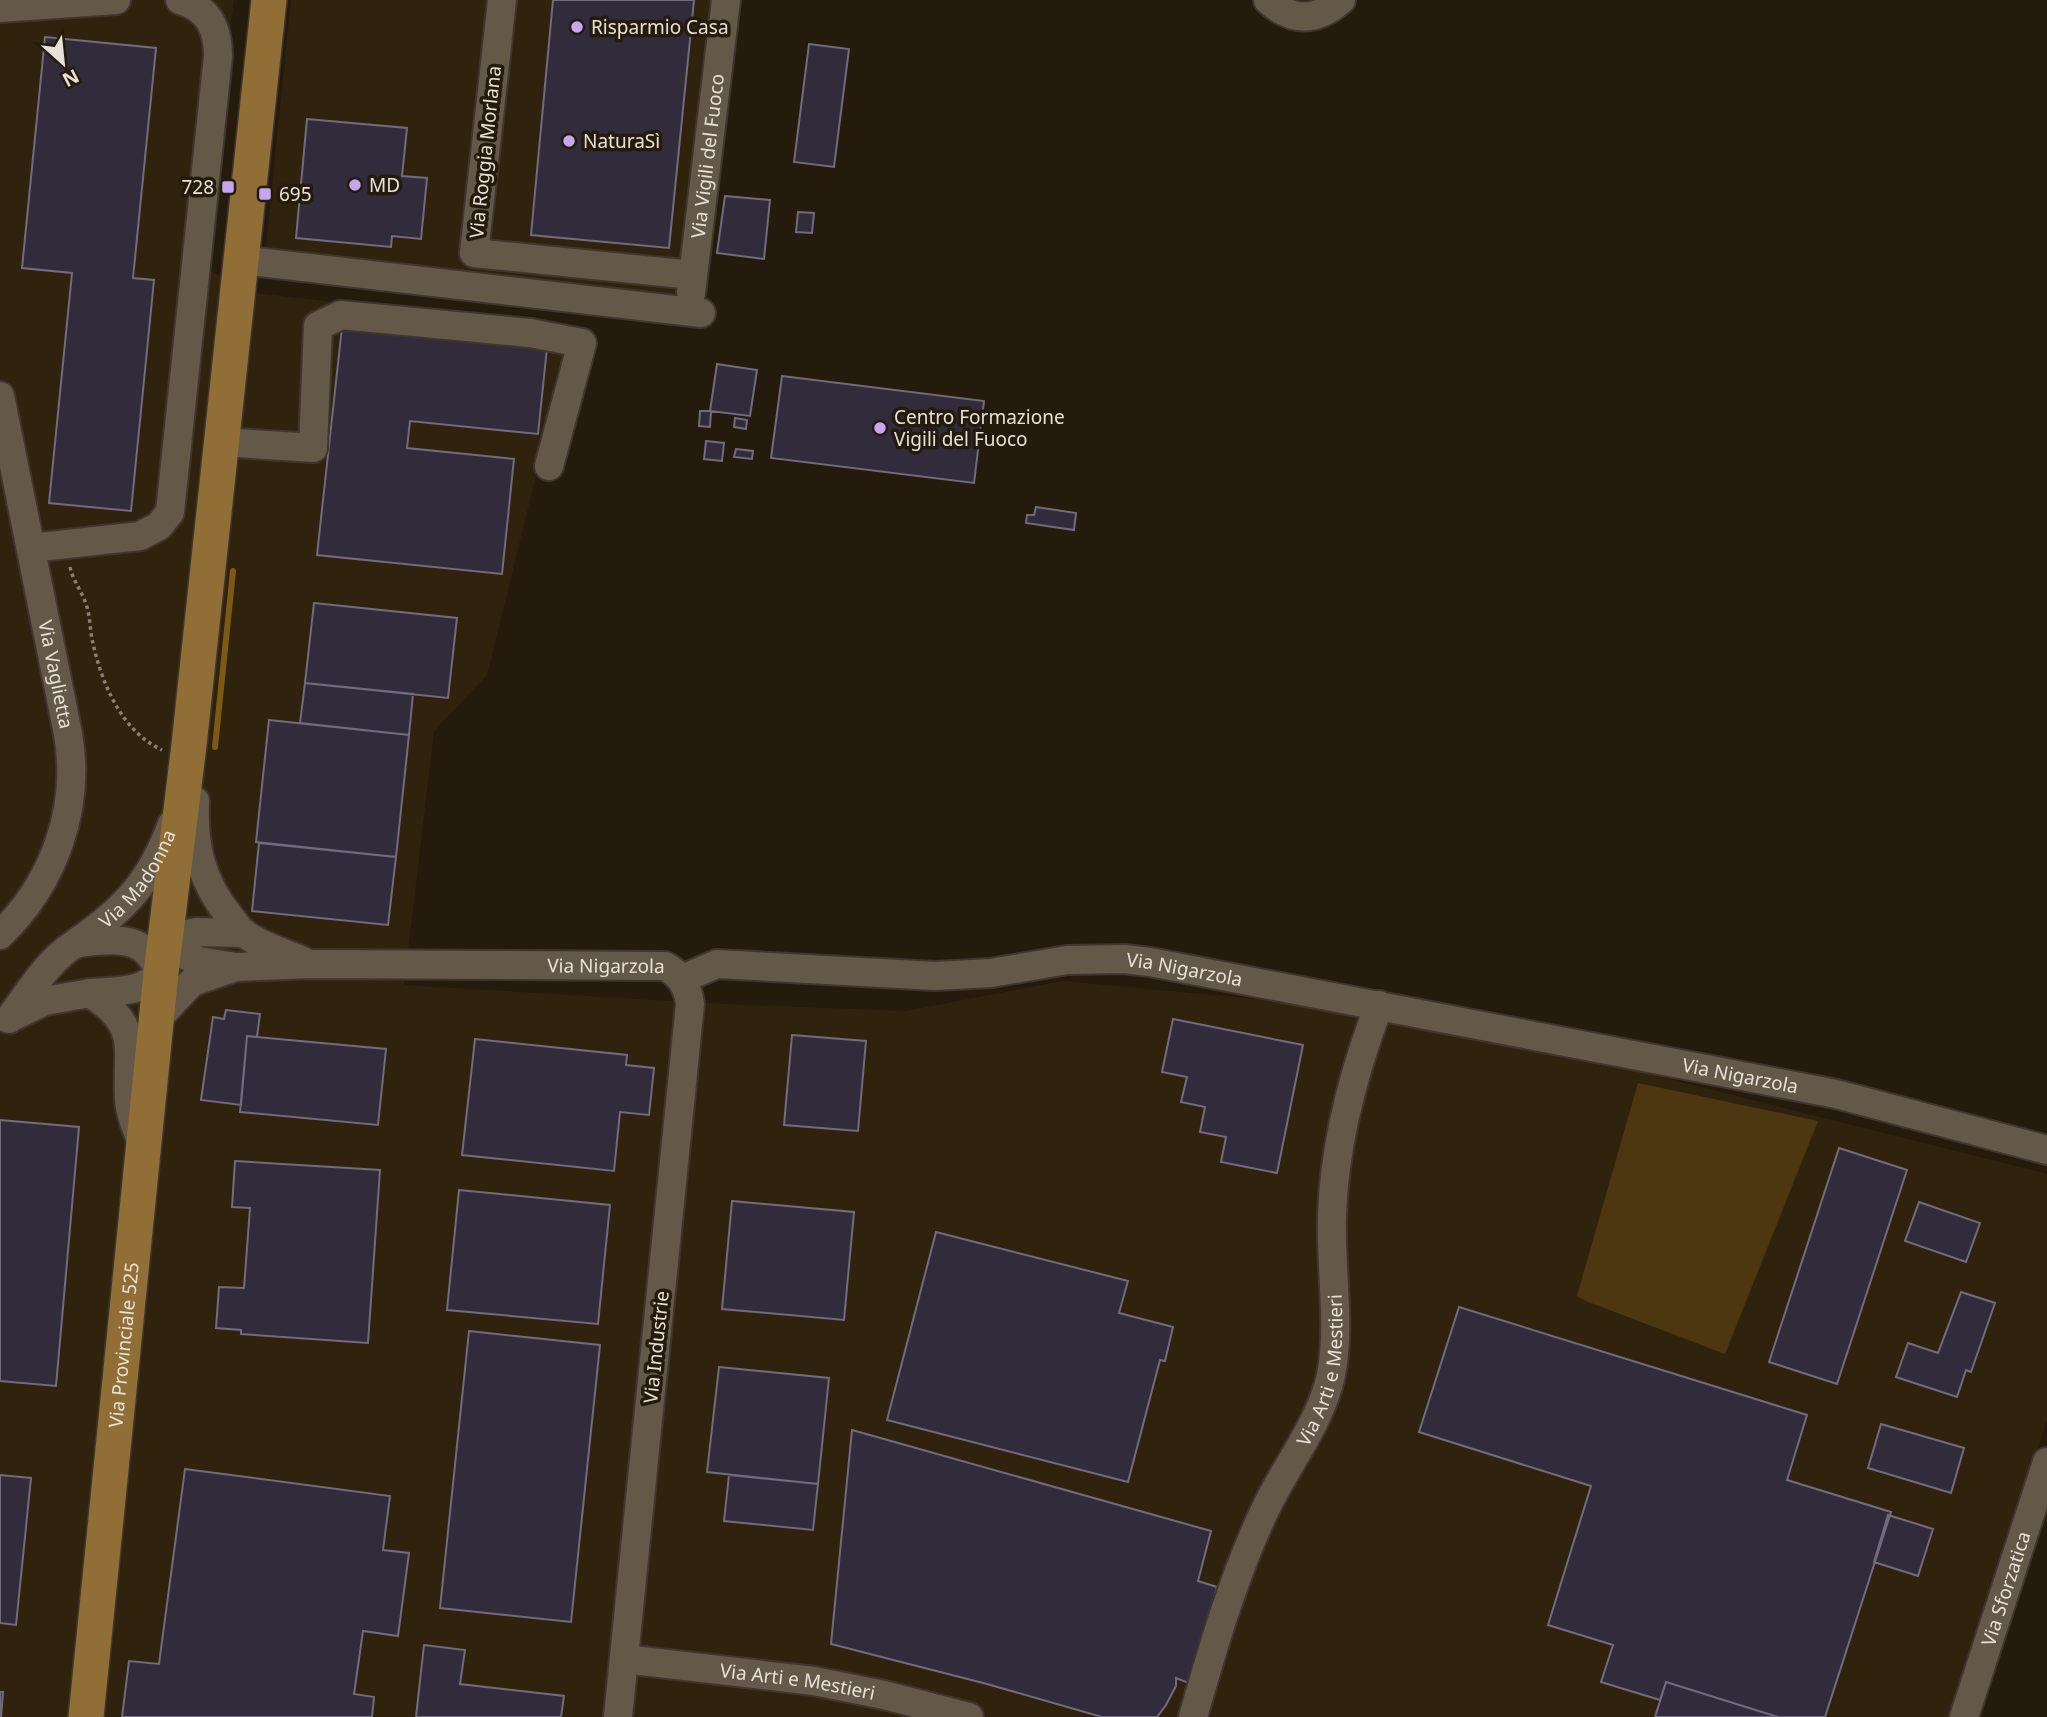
<svg xmlns="http://www.w3.org/2000/svg" width="2047" height="1717" viewBox="0 0 2047 1717" font-family="'Noto Sans',sans-serif">
  <style>
    .built { fill: #30230e }
    .green { fill: #4d3711 }
    .lines { fill: none; stroke-linecap: round; stroke-linejoin: round }
    .stream { stroke: #7e5916; stroke-width: 6 }
    .building { fill: #322b3b; stroke: #726b7d; stroke-width: 2 }
    .minor-casing { stroke: #3e362f; stroke-width: 32 }
    .major-casing { stroke: #3e362f; stroke-width: 38 }
    .path { stroke: #867e72; stroke-width: 3.5; stroke-dasharray: 3.5 3.5; stroke-linecap: butt }
    .minor { stroke: #645848; stroke-width: 28 }
    .major { stroke: #906e35; stroke-width: 35 }
    .poi-dot { fill: #c7a6f0; stroke: #251b0d; stroke-width: 2.5 }
    .labels { text-anchor: middle; stroke-width: 7; stroke-linejoin: round; paint-order: stroke }
    .poi-label { font-size: 19px; fill: #e7e0d7; stroke: #251b0d; text-anchor: start }
    .street-label { font-size: 19px; fill: #e7e0d7; stroke: #251b0d }
  </style>
  <rect width="100%" height="100%" fill="#251b0d"/>
  <path class="built" d="M0,0h234l-36,265 56,28 318,36 -85,346 -53,56 -30,254 320,19 182,7 156,-30 238,22 186,30 561,141v246l-94,297h-1953z
    M291,0h422l-31,306 -417,-50z"/>
  <path class="green" d="M1638,1083l180,38 -93,233 -139,-53 -9,-5z"/>
  <g class="lines">
    <path class="stream" d="M215,747l18,-176"/>
  </g>
  <path class="building" d="M553,0h141l-25,248 -138,-13z
    M45,37l111,11 -23,230 21,2 -23,231 -82,-8 23,-230 -50,-5z
    M809,44l40,5 -15,118 -40,-5z
    M307,119l100,9 -5,48 25,2 -6,61 -29,-3 -1,11 -95,-9z
    M725,196l45,4 -6,59 -47,-6z
    M798,212l16,1 -2,20 -16,-1z
    M342,327l205,21 -9,86 -128,-13 -3,27 107,11 -12,115 -185,-19z
    M717,364l40,6 -7,46 -40,-5z
    M782,376l202,25 -10,82 -203,-25z
    M700,411h11l-1,16 -11,-1z
    M735,418l12,2 -1,9 -12,-2z
    M706,441l18,2 -2,18 -18,-2z
    M736,449l17,2 -1,8 -18,-2z
    M1036,507l40,6 -2,17 -48,-7 1,-8h7z
    M314,603l143,15 -9,80 -143,-15z
    M305,683l108,11 -4,41 -109,-12z
    M269,720l140,15 -13,122 -140,-15z
    M259,843l137,14 -8,68 -136,-14z
    M226,1010l34,4 -3,23 -10,-1 -6,69 -40,-5 12,-83 11,2z
    M1173,1019l130,26 -26,128 -56,-11 5,-25 -26,-5 5,-25 -24,-5 6,-25 -25,-5z
    M792,1035l74,6 -8,90 -74,-6z
    M247,1036l139,13 -8,76 -138,-13z
    M475,1039l152,16 -1,10 28,3 -5,47 -29,-3 -6,59 -152,-16z
    M0,1120l79,7 -23,259 -56,-5z
    M1839,1148l68,22 -70,214 -68,-22z
    M235,1161l145,9 -12,173 -127,-9v-4l-25,-2 3,-41 25,1 6,-80 -18,-1z
    M459,1190l151,15 -12,119 -151,-14z
    M732,1201l122,11 -10,108 -122,-11z
    M1919,1202l61,21 -14,39 -61,-21z
    M936,1232l192,49 -9,32 54,14 -8,34 -5,-1 -32,122 -241,-62z
    M1961,1292l34,11 -24,69 -5,-2 -9,27 -61,-20 12,-34 30,10z
    M1459,1307l348,108 -20,65 104,32 -66,205h-47l-112,-35 -6,18 -59,-18 12,-37 -65,-20 43,-139 -172,-54z
    M469,1331l131,14 -29,277 -131,-14z
    M719,1367l110,11 -11,106 -111,-12z
    M1881,1424l83,24 -13,45 -83,-25z
    M852,1430l359,101 -13,50 19,6 -26,97 -15,-6v8l-10,19 -9,12h-55l-115,-33 -156,-40z
    M185,1469l205,27 -7,54 26,3 -11,83 -35,-5 -9,63 20,3 -2,20h-250l7,-56 30,3z
    M0,1475l31,3 -15,147 -16,-2z
    M729,1475l89,9 -5,46 -89,-9z
    M1888,1515l45,14 -15,47 -44,-14z
    M424,1645l41,5 -5,34 104,12 -3,21h-145z
    M1666,1682l112,35h-123z
    M0,1692h3l-2,25h-1z"/>
  <g class="lines">
    <defs>
      <g id="minor">
        <path d="M502,0l-28,253 219,22"/>
        <path d="M1268,0c24,22 48,22 73,0"/>
        <path d="M0,8l116,-8"/>
        <path d="M241,260l460,53"/>
        <path id="s1" d="M691,293l35,-293"/>
        <path id="s2" d="M0,396l68,338c13,74 -14,149 -68,201"/>
        <path d="M221,442l92,6 5,-122 23,-11 189,18 52,10 -33,123"/>
        <path d="M31,548l109,-12 19,-10 11,-14 48,-456c0,-28 -10,-48 -38,-56"/>
        <path d="M195,801c-2,45 6,80 35,116 4,5 8,12 14,16 15,13 40,19 59,28"/>
        <path id="s3" d="M243,933l-47,-1 -31,8 14,12 19,9 38,6 76,-3 353,2c16,9 23,21 25,38l-72,713"/>
        <path id="s4" d="M77,942c49,-34 74,-61 95,-118"/>
        <path id="s5" d="M682,979l35,-15 218,12 56,-3 76,-13 57,-1 26,3 686,132 211,56"/>
        <path d="M14,1016l31,-15 45,-8c52,34 36,54 39,106 1,15 7,29 13,43"/>
        <path d="M9,1019c19,-25 38,-57 64,-74 6,-3 15,-3 21,-4 34,-3 52,0 67,32 -19,20 -45,18 -71,20"/>
        <path d="M156,1020l36,-38 38,-13"/>
        <path id="s6" d="M624,1659l190,22 70,14 85,22"/>
        <path id="s7" d="M1193,1717c20,-70 40,-139 71,-205 20,-44 57,-89 67,-137 10,-50 -1,-108 1,-159 2,-71 22,-145 47,-211"/>
        <path id="s8" d="M1964,1717l83,-255"/>
      </g>
      <g id="major">
        <path id="s9" d="M86,1717l75,-744 28,-228 80,-745"/>
      </g>
    </defs>
    <use href="#minor" class="minor-casing"/>
    <use href="#major" class="major-casing"/>
    <path class="path" d="M70,567c3,14 13,26 17,40 3,10 3,22 5,32 9,43 29,92 70,111"/>
    <use href="#minor" class="minor"/>
    <use href="#major" class="major"/>
  </g>
  <g class="poi-dot">
    <circle cx="577" cy="27" r="7"/>
    <circle cx="569" cy="141" r="7"/>
    <circle cx="355" cy="185" r="7"/>
    <rect x="221" y="180" width="14" height="14" rx="3.5"/>
    <rect x="258" y="187" width="14" height="14" rx="3.5"/>
    <circle cx="880" cy="428" r="7"/>
  </g>
  <g class="labels">
    <g class="poi-label">
      <text x="591" y="34">Risparmio Casa</text>
      <text x="583" y="148">NaturaSì</text>
      <text x="369" y="192">MD</text>
      <text x="214" y="194" text-anchor="end">728</text>
      <text x="279" y="201">695</text>
      <text x="894" y="424">Centro Formazione<tspan x="894" dy="22">Vigili del Fuoco</tspan></text>
    </g>
    <g class="street-label">
      <text transform="translate(485 152) rotate(-84)" y="7">Via Roggia Morlana</text>
      <text dy="7" stroke="none"><textPath href="#s1" startOffset="138">Via Vigili del Fuoco</textPath></text>
      <text dy="7" stroke="none"><textPath href="#s2" startOffset="284">Via Vaglietta</textPath></text>
      <text dy="7" stroke="none"><textPath href="#s4" startOffset="89">Via Madonna</textPath></text>
      <text dy="7" stroke="none"><textPath href="#s3" startOffset="527">Via Nigarzola</textPath></text>
      <text dy="7" stroke="none"><textPath href="#s5" startOffset="508">Via Nigarzola</textPath></text>
      <text dy="7" stroke="none"><textPath href="#s5" startOffset="1074">Via Nigarzola</textPath></text>
      <text dy="7" stroke="none"><textPath href="#s9" startOffset="374">Via Provinciale 525</textPath></text>
      <text transform="translate(656 1347) rotate(-84)" y="7">Via Industrie</text>
      <text dy="7" stroke="none"><textPath href="#s7" startOffset="373">Via Arti e Mestieri</textPath></text>
      <text dy="7" stroke="none"><textPath href="#s8" startOffset="135">Via Sforzatica</textPath></text>
      <text dy="7" stroke="none"><textPath href="#s6" startOffset="175">Via Arti e Mestieri</textPath></text>
    </g>
  </g>
  <g transform="translate(63 63) rotate(153)" stroke="#251b0d" stroke-width="5" paint-order="stroke">
  <path d="M0-5L12 26L0 18L-12 26Z" fill="#e7e0d7"/>
  <text y="-10" font-size="19" font-weight="bold" text-anchor="middle" fill="#e7e0d7">N</text>
  </g>
</svg>
